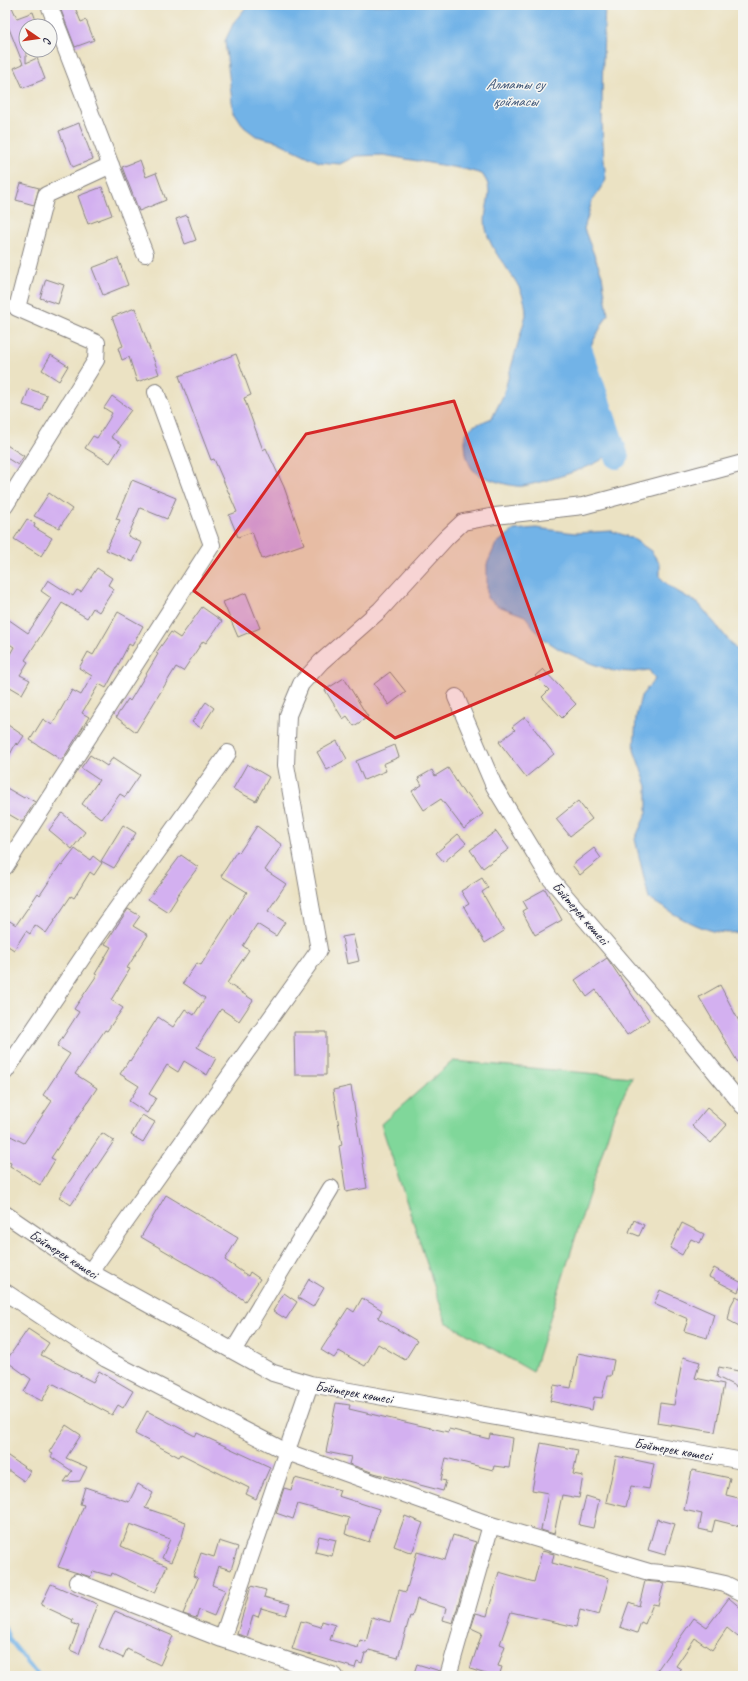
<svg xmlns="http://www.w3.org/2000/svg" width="748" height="1681" viewBox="0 0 748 1681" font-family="Caveat,sans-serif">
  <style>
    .green { fill: #80d79a; stroke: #517c6a }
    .water { fill: #72b3e7; stroke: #4a6a91 }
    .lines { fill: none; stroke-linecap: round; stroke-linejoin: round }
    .stream { stroke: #72b3e7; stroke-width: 4 }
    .river { stroke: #72b3e7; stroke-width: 24 }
    .building { fill: #d3b0f0 }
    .minor-casing { stroke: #86827f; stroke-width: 18 }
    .minor { stroke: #fff; stroke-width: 16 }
    .marked { fill: #d62828; fill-opacity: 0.2; stroke: #d62828; stroke-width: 3; stroke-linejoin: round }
    .labels { text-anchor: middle; stroke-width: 3; stroke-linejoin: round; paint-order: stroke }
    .street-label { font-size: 14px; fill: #22223b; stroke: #f6f6f2 }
    .water-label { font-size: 15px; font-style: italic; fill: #3e5577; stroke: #f6f6f2 }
  </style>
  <rect width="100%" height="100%" fill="#f6f6f2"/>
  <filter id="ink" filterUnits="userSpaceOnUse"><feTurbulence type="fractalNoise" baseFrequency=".025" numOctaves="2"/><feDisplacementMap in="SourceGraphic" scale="8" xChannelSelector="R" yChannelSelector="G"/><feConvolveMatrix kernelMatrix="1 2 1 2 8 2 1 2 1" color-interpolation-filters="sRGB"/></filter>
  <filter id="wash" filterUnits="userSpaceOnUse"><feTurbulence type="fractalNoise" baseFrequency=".012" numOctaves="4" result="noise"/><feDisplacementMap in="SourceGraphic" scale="16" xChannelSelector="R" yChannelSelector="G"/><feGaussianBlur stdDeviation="0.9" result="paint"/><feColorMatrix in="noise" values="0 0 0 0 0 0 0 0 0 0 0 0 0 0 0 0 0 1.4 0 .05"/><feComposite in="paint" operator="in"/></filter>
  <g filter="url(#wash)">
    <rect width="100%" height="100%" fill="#ebe2c3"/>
    <path class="green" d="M453,1061l179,16 -18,38 -81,257 -87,-50 -65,-198z"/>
    <path class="water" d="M248,5h357c-2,59 -6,117 1,175l-14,21 -8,28 18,46 6,39 -25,46 2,29 23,21 6,36c-3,4 -6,9 -10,12 -12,10 -64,25 -81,28 -9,2 -42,-8 -49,-15 -9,-10 -9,-25 -9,-37l8,-8 19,-8 11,-22 23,-81c0,-35 -30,-51 -39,-82 -6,-19 5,-34 1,-48 -1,-4 -4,-8 -6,-11l-18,-5 -81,-14 -27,1 -16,8 -21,-2 -43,-21 -20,-5 -12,-9 -11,-17 -8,-69 9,-19z
      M536,528l39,5 37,-2 20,7 19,13 9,13v13l10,10 29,17 44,54v273c-34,9 -66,-16 -94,-32l-14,-60 12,-27v-26l-13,-36 2,-33 5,-21 14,-17 -6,-9 -14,2 -22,-1 -23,-8 -31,-14 -18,-12 -16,-21 -27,-10 -11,-8v-34l9,-20 18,-14z"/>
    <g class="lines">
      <path class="stream" d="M5,1628l5,12 28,36"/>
      <path class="river" d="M573,328l44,129"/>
    </g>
    <g id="blocks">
      <path class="building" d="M5,5h6l6,13 16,-6 5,14h-12v37l11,-5 8,21 -22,9 -9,-20 9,-4 -15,-38h-3l1,-4z
        M59,5h15l7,17 5,-2 8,20 -19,7z
        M79,123l14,36 -20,8 -14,-36z
        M140,160l6,17 10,-4 10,27 -27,11 -17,-44z
        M21,183l18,5 -5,17 -18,-5z
        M102,187l10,28 -24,9 -10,-28z
        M187,215l9,25 -11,4 -9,-25z
        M118,258l10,27 -25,10 -11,-27z
        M46,279l18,6 -6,19 -18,-6z
        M135,308l24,66 -22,8 -8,-25 -7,3 -4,-12 5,-2 -11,-29z
        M236,354l15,41 -7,3 19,52 3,-2 18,39 20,57 -42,15 -10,-27 -14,5 -9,-22 8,-3 -23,-53 -3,1 -32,-84z
        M51,355l17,11 -9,15 -17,-11z
        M29,389l18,6 -6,16 -18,-6z
        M112,396l19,14 -20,27 11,7 -12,19 -25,-15 8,-12 4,2 12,-19 3,-6 -8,-5z
        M5,444l19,12 -6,9 -13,-8z
        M132,480l44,18 -9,21 -27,-11 -12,28 14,7 -9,19 -27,-12 14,-30 -4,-1z
        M49,493l23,16 -13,19 -25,-12z
        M27,519l8,5 -1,3 18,11 -11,18 -27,-17z
        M97,568l15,10 -4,7 6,4 -15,23 -6,-4 -6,10 -25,-15 -37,57 3,2 -8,13 10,5 -8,14 -17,-10v-21l9,-16 -9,-6v-24l23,16 23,-35 -10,-7 7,-11 25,16 4,-6 4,2z
        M246,593l14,35 -22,9 -15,-35z
        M202,607l20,14 -16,22 -3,-2 -20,30 -7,-4 -40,65 -20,-15 12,-18 2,2 28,-47 -2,-1 15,-21 9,6z
        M118,612l25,14 -11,20 -3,-2 -23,44 -7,-4 -17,29 7,4 -26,42h-3l-30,-19 13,-21 9,6 20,-35 9,5 11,-19 -13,-8 9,-16 5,3z
        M543,669l33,35 -14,14 -20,-21 7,-7 -14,-14z
        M390,672l16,20 -17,13 -15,-21z
        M344,678l24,39 -14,9 -7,-10 -4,3 -18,-29z
        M206,702l8,6 -13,20 -9,-6z
        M525,717l29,37 -28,23 -27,-35 16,-12 -3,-3z
        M5,723l19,13 -6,9 -2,-2 -11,21z
        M337,741l10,18 -20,11 -10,-18z
        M395,745l4,12 -16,7 3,7 -22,9 -8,-19z
        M90,755l17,11 6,-9 27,18 -15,22 -5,-3 -18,25 -20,-15 17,-24 -18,-12z
        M247,764l22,13 -13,24 -23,-12z
        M448,768l17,27 2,-2 16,21 -19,15 -23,-30 -17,11 -12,-19 10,-6 -4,-7 14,-8 3,6z
        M5,787l19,11 1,-2 10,6 -13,20 -17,-10z
        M578,801l14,18 -22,17 -14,-17z
        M62,813l23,19 -13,17 -23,-19z
        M123,825l13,8 -22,35 -13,-7z
        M257,826l25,19 -17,25 21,14 -18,27 17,11 -9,14 -19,-12 -14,22 6,4 -22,33 26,17 -14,21 -18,-12 -24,38 19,11 -9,17 -23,-14 -6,11 -11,-7 -18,29 7,4 -9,15 -18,-12 10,-15 -19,-12 9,-14 1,1 28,-44 15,10 12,-18 9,6 11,-17 -22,-15 14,-20 4,2 46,-73 -26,-16 16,-25 2,2z
        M496,831l13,18 -26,19 -13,-18z
        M458,834l8,9 -22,19 -8,-9z
        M594,848l7,10 -21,17 -8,-10z
        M75,849l15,11 3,-4 9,7 -8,12 -4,-3 -16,26 -3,-2 -25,37 -11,-8 -5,9 -4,-3 -12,19 -9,-6v-26l11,7 22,-32 2,2 20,-30 2,1z
        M181,855l17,12 -22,30 1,1 -9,14 -20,-13z
        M482,878l6,10 -6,4 22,39 -19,12 -21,-36 5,-3 -8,-13z
        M545,889l17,31 -27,15 -13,-24 5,-3 -4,-7z
        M128,909l12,7 -7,10 15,9 -21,33 3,1 -19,31 12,8 -16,23 -2,-1 -30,44 22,14 -46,70 4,2 -15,25 -30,-19 1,-3 -6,-3v-27l19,10 28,-42 -9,-6 27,-41 -13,-8 22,-34 -5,-3 23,-34 -2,-1 16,-27 -6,-3z
        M353,935l6,26 -12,3 -5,-27z
        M607,958l42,62 -22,15 -31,-45 -9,7 -12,-17z
        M720,985l23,44v42l-44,-74z
        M294,1032h32v43h-31z
        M351,1086l16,102 -21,4 -7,-46 3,-1 -9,-55z
        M707,1108l20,17 -16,18 -19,-17z
        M142,1115l13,7 -12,20 -12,-7z
        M102,1133l12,8 -43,64 -12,-8z
        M166,1195l72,43 -13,22 23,16 2,-4 10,7 -15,22 -32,-22 -72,-42z
        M634,1220l10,5 -5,11 -10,-4z
        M682,1223l22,11 -4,9 -9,-4 -9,16 -12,-7z
        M714,1268l28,15 -4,9 -29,-15z
        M309,1279l15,9 -11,19 -15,-9z
        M660,1290l54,24 -7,24 -23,-7 4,-12 -34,-15z
        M284,1293l13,9 -11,17 -13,-8z
        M736,1296l7,4v28l-15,-8 3,-15z
        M362,1298l20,12 -4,8 39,23 -12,19 -27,-16 -13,22 -26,-15 -5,7 -13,-8 27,-42 6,4z
        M28,1329l21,14 -8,12 52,27 6,-11 34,20 -10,17 -5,-3 -6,10 -60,-32 -10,18 -18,-9 7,-13 -25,-18z
        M578,1353l36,7 -3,16h-4l-5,22 -8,-1 -2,13 -42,-9 4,-16 17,3z
        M683,1357l17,5 -5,16 29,6 -9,48 -58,-9 3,-20 14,2z
        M719,1367l24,5v18l-26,-13z
        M336,1403l14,2 -1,4 99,23 1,-3 40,10 1,-5 23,4 -4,30 -15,-2 -1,4 -47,-12 -5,22 5,1 -3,10 -69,-18 -25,-9 2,-7 -25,-5z
        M147,1411l48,25 2,-3 73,34 -14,32 -10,-5 3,-6 -68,-34 -2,3 -44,-23z
        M66,1425l15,10 -15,23 21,9 -7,14 -16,1 8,-11 -21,-14 2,-3 -4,-2z
        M541,1443l37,7 -5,24 10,2 -4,22 -17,-3 -8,39 -13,-4 7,-37 -16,-3z
        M5,1454l25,17 -6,10 -19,-13z
        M616,1456l38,8 -5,25 -18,-3 -5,21 -20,-5z
        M692,1470l38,8 -4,17 17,4v28l-28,-7 -3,12 -13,-3 3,-15 -18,-4z
        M295,1478l45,12 -2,6 41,13 -10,33 -24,-8 4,-16 -51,-14 -5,15 -17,-6 8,-25 7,2z
        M138,1484l15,9 -8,15 41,14 -4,15 -11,25 -9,-4 8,-19 -40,-15 -9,22 46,20 -12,27 -43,-20 -1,3 -18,-5 -2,6 -33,-10 26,-62 -4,-1 5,-17 44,15z
        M586,1496l13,4 -6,28 -14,-3z
        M405,1516l18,7 -11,30 -18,-7z
        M657,1519l18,5 -10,31 -17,-5z
        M453,1535l23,7 -23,81 -10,-3 3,-12 -29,-9 -5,18 -2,-1 -12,42 -29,-8 -1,3h-3l-3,11 -5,-2 -2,6 -63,-19 9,-28 20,6 1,-6 13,4 -5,15 28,8 2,-8 6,2 6,-25 18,5 9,-32 7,2 11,-40 28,8z
        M319,1536l17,4 -4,16 -17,-4z
        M219,1541l19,6 -7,23 -13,-4 -6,19 13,5 -11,26 -15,-6 -3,8 -13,-4 15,-36 -5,-2 8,-23 13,4z
        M542,1551l12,3 -2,9 57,15 -10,37 -19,-5 -4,17 -65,-15 -11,32 5,2 -7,20 4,1 -3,9h-7l-22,-7 12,-36 -11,-5 5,-15 11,3 12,-44 35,10z
        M645,1581l19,2 -6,22 -5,-1 -8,20 -4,-2 -4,11 -17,-6 9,-25 10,4z
        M51,1584l46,20 -18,50 -9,-4 9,-24 -7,-3 1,-3 -32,-15z
        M251,1586l15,4 -2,7 26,7 -4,11 -25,-7 -3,9 -5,-2 -6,22 -10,-3z
        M729,1598l14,12v21l-5,6 -11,-9 -15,22 -17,-12 -19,28 5,3 -4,7h-24l41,-58 13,9z
        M115,1611l58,25 -13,29 -33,-16 -4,9 -24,-11z
        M417,1664l23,7 -1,5h-26z"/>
    </g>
  </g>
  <g filter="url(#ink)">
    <use href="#blocks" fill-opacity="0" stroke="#86827f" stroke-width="1"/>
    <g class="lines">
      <defs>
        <path id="minor" d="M49,5l96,249
          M5,506l91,-146 1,-17 -80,-35 29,-113 65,-30
          M456,697l38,89 55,91 136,158 58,71
          M5,867l207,-322 -56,-153
          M5,1072l90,-133 133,-186
          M5,1214l85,58 183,101 37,11 433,77
          M90,1272l229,-322 -33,-185 2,-50 13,-31 20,-22 59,-52 66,-72 17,-16 32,-6 88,-10 160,-43
          M5,1292l101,67 181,93 204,73 158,47 35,3 41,9 18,9
          M233,1351l98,-163
          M77,1582l145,57 113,37
          M222,1639l88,-255
          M448,1676l43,-151"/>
      </defs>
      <use href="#minor" class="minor-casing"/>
      <use href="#minor" class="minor"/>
    </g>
  </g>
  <path class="marked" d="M454,401l98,270 -157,67 -201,-147 112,-157z"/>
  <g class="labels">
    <g class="street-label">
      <text transform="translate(581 913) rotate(49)" y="5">Бәйтерек көшесі</text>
      <text transform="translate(64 1254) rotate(33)" y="5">Бәйтерек көшесі</text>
      <text transform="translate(354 1392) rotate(10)" y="5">Бәйтерек көшесі</text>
      <text transform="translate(673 1449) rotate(10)" y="5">Бәйтерек көшесі</text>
    </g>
    <g class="water-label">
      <text x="515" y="89">Алматы су<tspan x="515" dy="17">қоймасы</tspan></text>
    </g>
  </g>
  <rect width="748" height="1681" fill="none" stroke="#f6f6f2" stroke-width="20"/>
  <g transform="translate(38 38) rotate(103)"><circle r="19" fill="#f6f6f2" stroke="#a1a1a9"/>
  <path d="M0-3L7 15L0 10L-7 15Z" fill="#c8321e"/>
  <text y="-6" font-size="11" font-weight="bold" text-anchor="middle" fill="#22223b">С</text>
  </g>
</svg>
